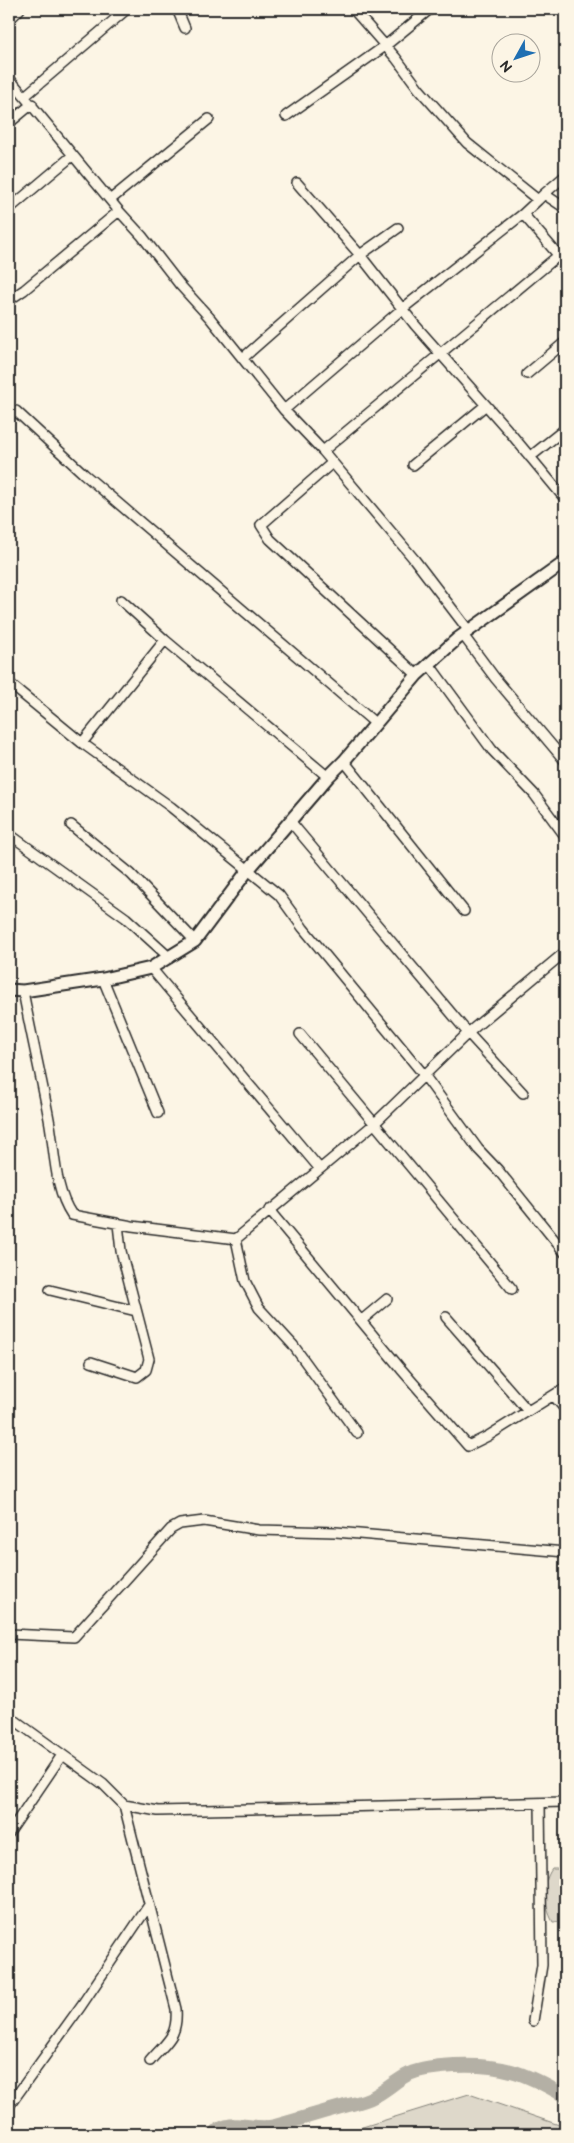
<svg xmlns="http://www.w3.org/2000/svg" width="574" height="2143" viewBox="0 0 574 2143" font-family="'Balsamiq Sans',sans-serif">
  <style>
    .green { fill: #ded8ca; stroke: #84827a }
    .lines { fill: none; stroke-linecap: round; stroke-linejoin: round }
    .river { stroke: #b4b0a5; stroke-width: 14 }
    .minor-casing { stroke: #2b2b2b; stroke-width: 12 }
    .secondary-casing { stroke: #2b2b2b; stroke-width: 15 }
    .minor { stroke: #fcf5e5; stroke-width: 9 }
    .secondary { stroke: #fcf5e5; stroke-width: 11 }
  </style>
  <rect width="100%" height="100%" fill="#fcf5e5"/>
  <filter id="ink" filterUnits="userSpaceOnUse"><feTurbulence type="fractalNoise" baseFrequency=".02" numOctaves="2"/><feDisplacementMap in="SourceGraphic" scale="10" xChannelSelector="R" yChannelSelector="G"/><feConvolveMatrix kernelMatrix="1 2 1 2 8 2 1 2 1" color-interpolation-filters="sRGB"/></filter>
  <g filter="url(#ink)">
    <path class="green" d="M552,1869h5l8,3v49l-12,1c-9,-16 -12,-38 -1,-53z
      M469,2094l96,33v7h-225z"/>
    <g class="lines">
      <path class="river" d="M214,2134c17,-18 39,-2 61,-8 22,-6 44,-13 66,-19 10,-3 23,-5 32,-10 13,-6 23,-17 36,-23 12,-6 31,-7 45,-8 48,-2 70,6 111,30"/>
      <defs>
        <path id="minor" d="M177,9l8,19
          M353,9l43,49 23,31 48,54 71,57 -15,14 42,49
          M9,20l11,-11
          M9,78l110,133 23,25 38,49 30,33 74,92 39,41 91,108 55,72
          M25,96l102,-87
          M286,116l99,-70 45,-37
          M9,123l23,-19
          M297,183l63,72 55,70 92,104 58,70
          M544,194l21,-18
          M110,200l99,-81
          M538,200l6,-6 21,14
          M9,209l63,-53
          M9,300l15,-10 95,-79
          M243,358l117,-103 38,-27
          M527,374l38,-32
          M284,410l118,-101 121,-95
          M16,411l68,63 291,249
          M323,451l236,-196
          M530,457l35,-28
          M332,463l-71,62 9,14 147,136
          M413,465l73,-60
          M121,600l44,40 163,137
          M463,635l32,43 70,83
          M429,664l63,86 42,44 31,42
          M9,683l73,60 89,64 108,88 24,33 121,147 54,74 20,21 67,83
          M82,743l83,-103
          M344,761l120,150
          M290,821l178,212 55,60
          M71,825l60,49 64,67
          M9,834l117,84 44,40
          M151,968l169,201
          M103,979l55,134
          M23,991c8,43 18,85 26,128 6,31 5,70 23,96l60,11 104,13 138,-115 94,-91 97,-81
          M300,1034l212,255
          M269,1210l132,159 67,77 20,-10 77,-48
          M236,1239l9,42 14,27 34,37 64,88
          M50,1290l86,21
          M446,1317l82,94
          M362,1320l25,-21
          M91,1362l46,15 9,-7 3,-11 -28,-108 -3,-27
          M554,1396l11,13
          M9,1634l65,3 97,-108 9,-5 24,-3 55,9 77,2 229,20
          M9,1716l94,68 21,21 34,6 407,-9
          M124,1805l52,204c2,28 -9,32 -26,52
          M9,1833l53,-78
          M533,2021l9,-56 -2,-162
          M9,2106l72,-100 68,-101"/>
        <path id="secondary" d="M9,990l14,1 80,-12 48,-11 44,-27 53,-71 80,-93 16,-16 73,-86 40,-36 108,-77"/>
      </defs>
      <use href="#minor" class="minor-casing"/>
      <use href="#secondary" class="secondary-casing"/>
      <use href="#minor" class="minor"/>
      <use href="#secondary" class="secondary"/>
    </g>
  </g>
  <rect width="574" height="2143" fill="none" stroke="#fcf5e5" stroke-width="30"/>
  <rect x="15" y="15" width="544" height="2113" fill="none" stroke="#2b2b2b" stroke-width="2" filter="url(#ink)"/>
  <g transform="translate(516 58) rotate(230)"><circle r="24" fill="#fcf5e5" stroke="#a8a49b"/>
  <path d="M0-4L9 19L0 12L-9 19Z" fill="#1f6fb2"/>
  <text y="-8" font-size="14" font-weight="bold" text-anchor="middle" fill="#2b2b2b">N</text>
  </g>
</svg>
